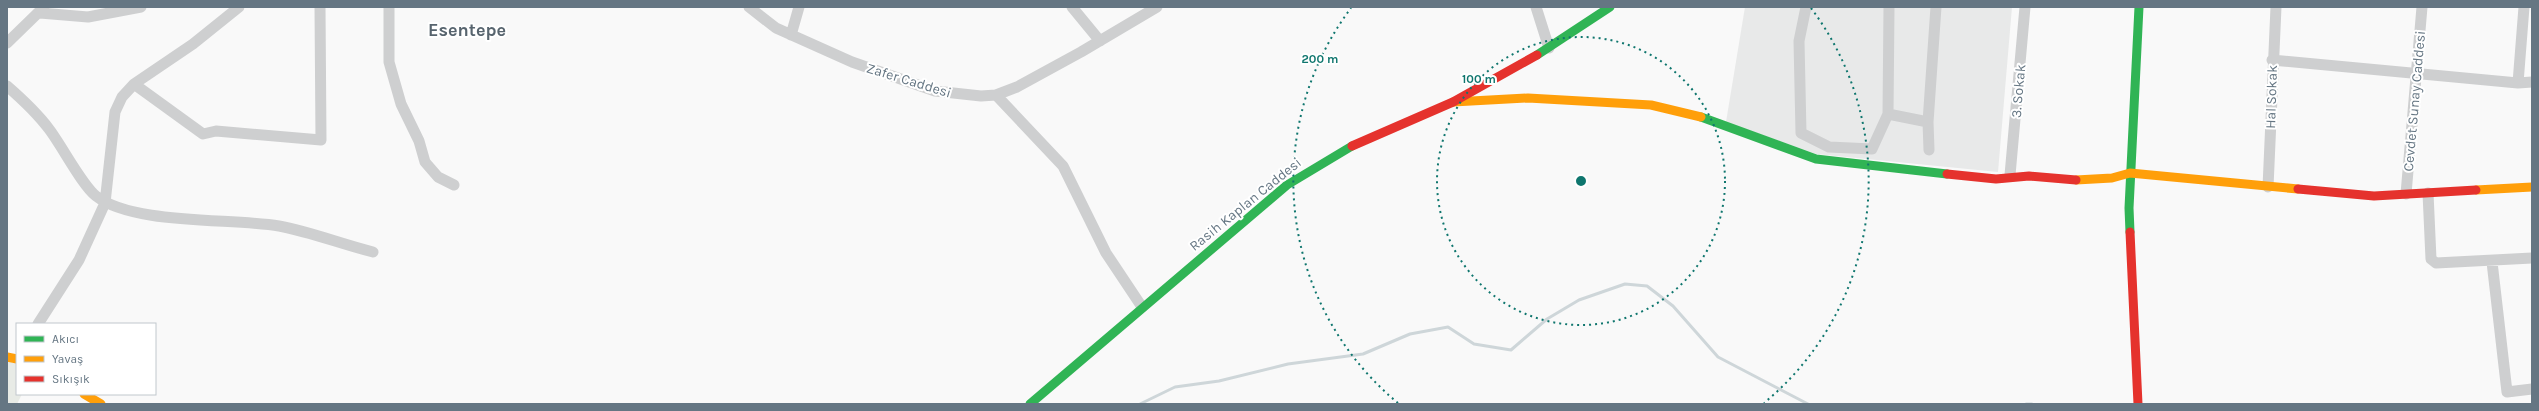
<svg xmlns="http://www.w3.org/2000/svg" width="2539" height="411" viewBox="0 0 2539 411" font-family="Karla,sans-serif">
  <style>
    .built { fill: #e8e9e9 }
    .green { fill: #e8ebe6 }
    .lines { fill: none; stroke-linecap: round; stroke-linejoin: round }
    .stream { stroke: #ced6d9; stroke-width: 3 }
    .street { stroke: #cecfd0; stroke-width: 11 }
    .fast { stroke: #30b455; stroke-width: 9 }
    .slow { stroke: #ff9f0a; stroke-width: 9 }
    .jam { stroke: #e5322d; stroke-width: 9 }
    .ring { fill: none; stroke: #0f766e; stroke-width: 2; stroke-dasharray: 2 4 }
    .labels { text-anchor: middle; stroke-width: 4; stroke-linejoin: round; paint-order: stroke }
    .street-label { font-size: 14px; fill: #657683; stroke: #fff }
    .district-label { font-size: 18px; font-weight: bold; fill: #57646e; stroke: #fff }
    .centre { fill: #0f766e; stroke: #fff; stroke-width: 2 }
    .ring-label { font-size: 12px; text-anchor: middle; font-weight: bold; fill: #0f766e; stroke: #fff; stroke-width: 4; stroke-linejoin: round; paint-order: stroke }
  </style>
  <rect width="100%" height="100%" fill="#f9f9f9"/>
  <path class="built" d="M1745,7h267l-14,165 -182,-18 -90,-32z"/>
  <path class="green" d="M7,357l10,2v35h5l-5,10h-10z"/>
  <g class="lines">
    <path class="stream" d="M1140,404l35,-17 44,-6 69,-17 75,-10 47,-20 38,-7 26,17 37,6 36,-31 32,-19 46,-16 22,2 26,20 45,51 90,47
      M2026,404h6"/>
    <path class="street" d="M389,7v55l12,42 18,37 6,21 13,15 16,8
      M749,7l27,21 76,34 83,29 46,5 15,-1 21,-8 64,-35 76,-45
      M1072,7l28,34
      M1536,7l13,41
      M1806,7l-7,34 2,92 28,14 43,2 16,-35
      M1889,7l-1,107 40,8 8,-115
      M40,13l48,4 53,-10
      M791,35l8,-28
      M7,43l37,-36
      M2272,60l246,23 14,-1
      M2518,83l6,-76
      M134,84l69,50 13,-3 105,9 -1,-133
      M7,86c15,13 30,27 42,43 13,17 33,56 47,67 37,29 135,22 183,30 32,6 62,18 94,26
      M996,95l67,71 43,87 36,54
      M1928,122l1,28
      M2010,175l15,-168
      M2268,187l8,-180
      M2428,193l3,66 5,4 96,-5
      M2406,194l16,-187
      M2492,262l15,130 25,-3
      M38,324l41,-64 26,-57 10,-91 7,-15 12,-13 59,-40 46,-37"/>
    <path class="fast" d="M1537,55l73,-48
      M1701,117l115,42 131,15
      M2130,232l-1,-24 10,-201
      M1030,404l257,-219 65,-39"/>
    <path class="slow" d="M1453,102l75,-4 123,7 50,12
      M2076,180l36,-2 18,-5 168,16
      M2476,190l56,-3
      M7,357l10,2
      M84,394l17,10"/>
    <path class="jam" d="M1352,146l101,-44 84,-47
      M1947,174l49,5 33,-3 47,4
      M2298,189l76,7 102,-6
      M2130,232l8,172"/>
  </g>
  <g class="ring">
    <circle cx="1581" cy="181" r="144"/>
    <path d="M1398 403A288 288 0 0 1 1351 8M1811 8A288 288 0 0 1 1764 403"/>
  </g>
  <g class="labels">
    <g class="street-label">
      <text transform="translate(909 80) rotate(17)" y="5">Zafer Caddesi</text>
      <text transform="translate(2018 91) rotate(-85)" y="5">3. Sokak</text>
      <text transform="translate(2271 97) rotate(-88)" y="5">Hal Sokak</text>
      <text transform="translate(2414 101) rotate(-85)" y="5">Cevdet Sunay Caddesi</text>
      <text transform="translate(1245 204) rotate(-39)" y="5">Rasih Kaplan Caddesi</text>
    </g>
    <g class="district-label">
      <text x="467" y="36">Esentepe</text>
    </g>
  </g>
  <circle cx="1581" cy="181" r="6" class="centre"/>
  <g class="ring-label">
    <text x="1320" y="63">200 m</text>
    <text x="1479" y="83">100 m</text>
  </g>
  <rect width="2539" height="411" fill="none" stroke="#657683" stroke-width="16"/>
  <rect x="16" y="323" width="140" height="72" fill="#ffffff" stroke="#c1c8cd"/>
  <rect x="24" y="336" width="20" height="6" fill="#30b455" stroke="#c1c8cd"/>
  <text x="52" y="343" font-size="12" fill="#657683">Akıcı</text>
  <rect x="24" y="356" width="20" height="6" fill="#ff9f0a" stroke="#c1c8cd"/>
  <text x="52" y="363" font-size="12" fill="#657683">Yavaş</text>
  <rect x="24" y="376" width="20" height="6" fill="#e5322d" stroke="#c1c8cd"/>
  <text x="52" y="383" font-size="12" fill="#657683">Sıkışık</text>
</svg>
